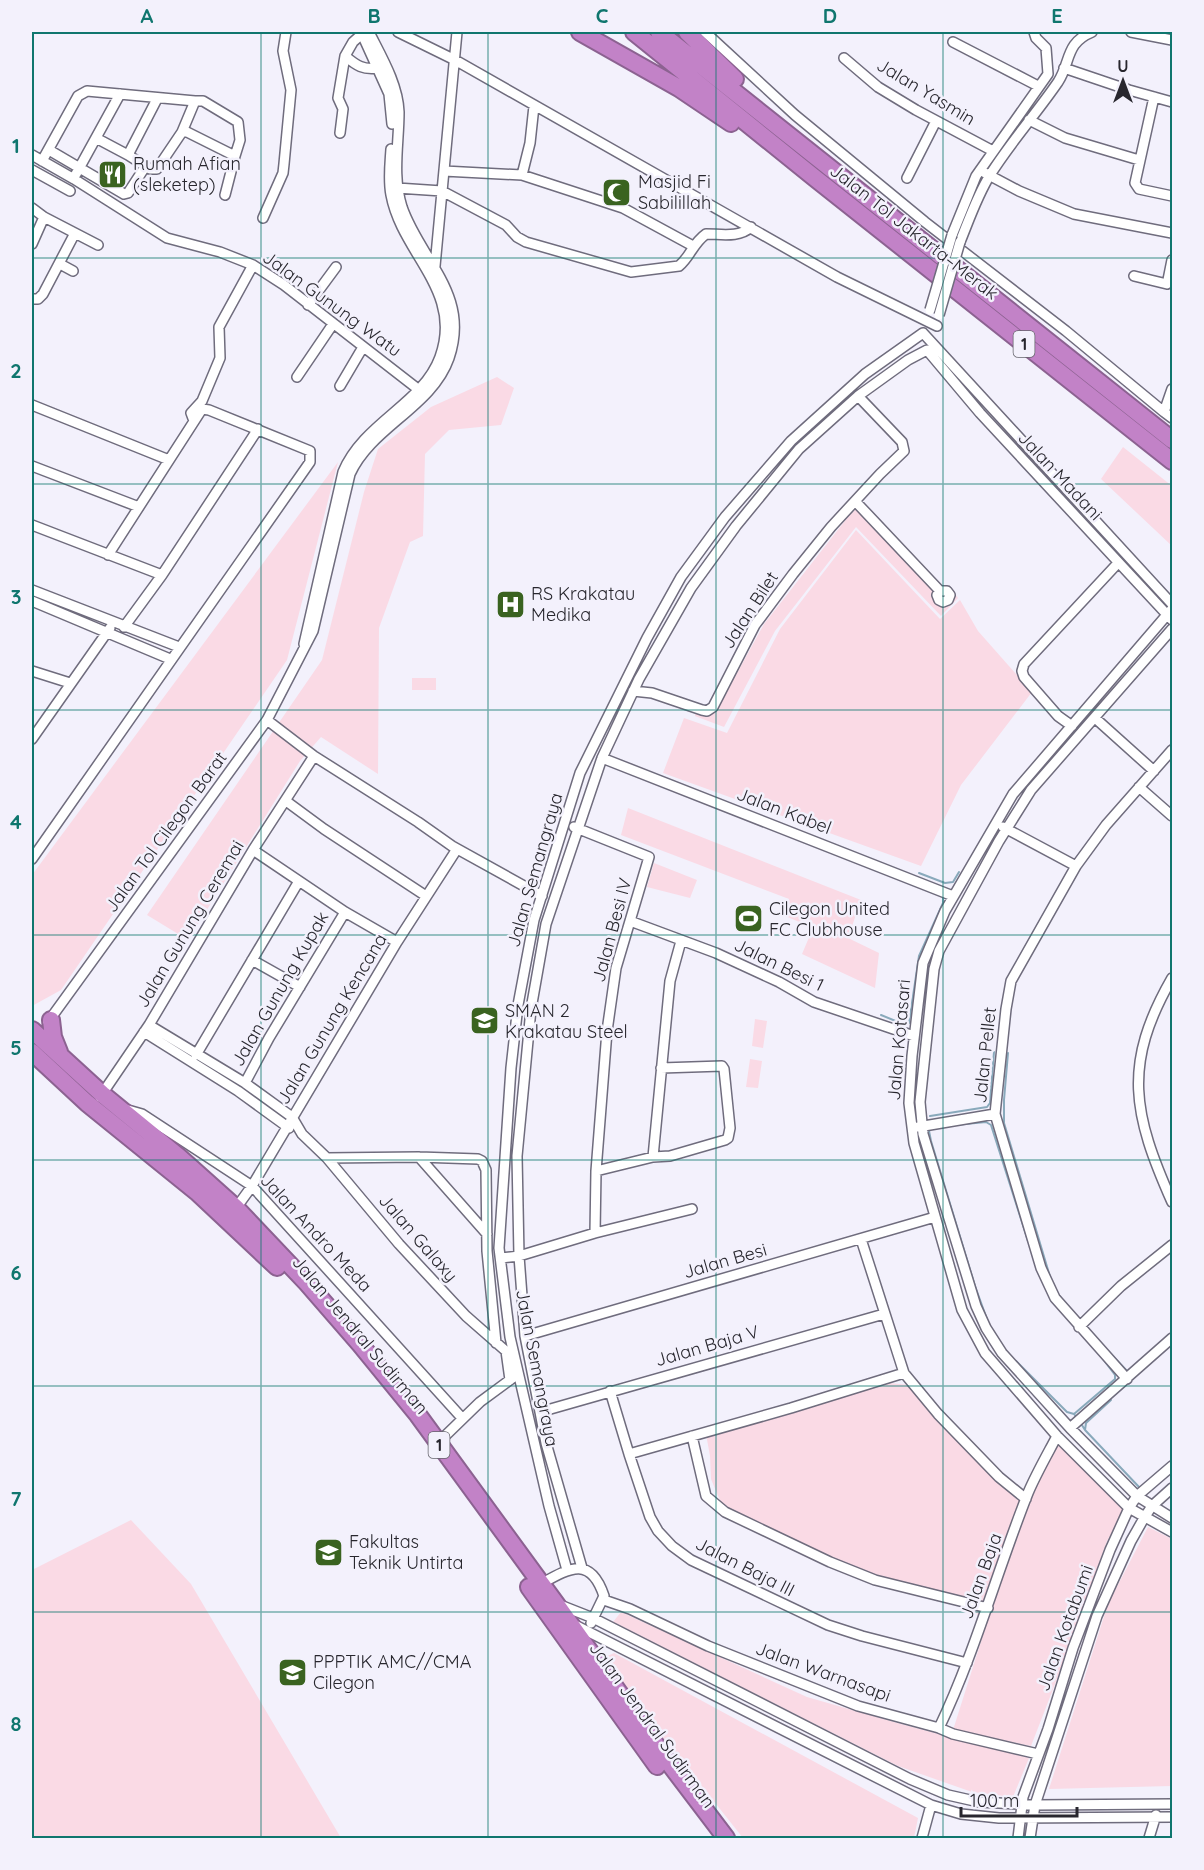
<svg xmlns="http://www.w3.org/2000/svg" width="1204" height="1870" viewBox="0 0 1204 1870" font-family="Quicksand,sans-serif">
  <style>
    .green { fill: #fadae5 }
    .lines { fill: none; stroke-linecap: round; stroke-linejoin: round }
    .stream { stroke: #89a9bb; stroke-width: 2 }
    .street-casing { stroke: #6f6c7d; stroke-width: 12 }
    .highway-casing { stroke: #8c6291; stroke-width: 20 }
    .street { stroke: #fff; stroke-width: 9 }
    .highway { stroke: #c282c7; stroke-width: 16 }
    .street-bridge-casing { stroke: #6f6c7d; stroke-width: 12; stroke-linecap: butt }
    .street-bridge { stroke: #fff; stroke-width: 9 }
    .grid { fill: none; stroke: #0f766e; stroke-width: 1.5; stroke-opacity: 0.55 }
    .labels { text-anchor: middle; stroke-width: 5; stroke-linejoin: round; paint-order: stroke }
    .shield { fill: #f3f1fc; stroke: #65646c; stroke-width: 1.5 }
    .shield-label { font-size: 16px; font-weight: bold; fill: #28272e }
    .street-label { font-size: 18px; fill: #28272e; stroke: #f3f1fc }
    .poi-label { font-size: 18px; fill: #28272e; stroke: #f3f1fc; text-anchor: start }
    .neatline { fill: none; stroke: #0f766e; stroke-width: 2 }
    .grid-label { font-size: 20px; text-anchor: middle; font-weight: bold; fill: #0f766e }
  </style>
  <rect width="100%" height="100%" fill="#f3f1fc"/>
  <path class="green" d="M497,377l17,11 -13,37 -52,5 -24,24 -2,82 -13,6 -31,86 -1,146 -57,-37 -21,24 -112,179 -41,-25 175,-255 42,-168 14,-43 53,-42z
    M1123,447l49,39v60l-71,-67z
    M338,462l-51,198 -226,330 -29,16v-131z
    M859,509l80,84 -1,3 13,5 4,-7 3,4 -17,18 -85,-89 -81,104 -51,96 -29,-11 1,-5 18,1 6,-8 44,-80 84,-107 7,-7z
    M856,530l84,89 20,-19 18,31 54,61 -71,93 -40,81 -258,-93 21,-55 43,15 53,-104z
    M412,678h24v12h-24z
    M628,808l233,92 -13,38 31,15 -4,35 -73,-34 11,-26 -30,-13 6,-16 -168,-64z
    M654,863l43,17 -7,18 -43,-11z
    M755,1019l12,2 -4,27 -11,-2z
    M750,1059l12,2 -4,27 -12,-1z
    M889,1383l21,2 112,113 39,-57 67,65 -21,35 -45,125 -31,80 -78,-16 32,-101 -14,-26 -68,-18 -88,-32 -89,-42 -8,-15 -7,-17 -1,-23 -4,-22z
    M131,1520l60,64 150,254h-309v-268z
    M1148,1527l24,12v247l-123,3 59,-185z
    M621,1612l186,85 94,27 128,34 -16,39 -41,-5 -74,-26 -285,-144z
    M614,1653l304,165 -4,20h-171l-142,-179z"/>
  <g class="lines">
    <path class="stream" d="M919,873l26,10 8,-1 6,-10
      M881,1015l22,9 6,-1 10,-67 24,-53v-7
      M1008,1053l-4,47v23l47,157
      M930,1116l57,-9 3,-4 4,-51
      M955,1125l31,-3 5,3 37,116
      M932,1128l-3,3 2,10 44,145 13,36
      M1056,1291l7,10
      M1107,1350l21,22
      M1016,1361l51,51 7,2 3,4
      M1111,1400l-25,23 -1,7 54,57 4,1
      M1074,1414l41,-35v-4l-12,-16
      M1080,1422l5,8"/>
    <defs>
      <path id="street" d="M361,32l28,62 3,30
        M398,32l57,28 382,217 100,49
        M705,32l90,83 130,107 141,109 98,81
        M1131,32l41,8
        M953,42l85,44
        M345,56c12,10 18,14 33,12
        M844,58l34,29 38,23 77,41
        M1064,68l65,22 43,12
        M1154,97l-19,86 4,6 33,7
        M1029,120l36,18 74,22
        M340,133l3,-24 -5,-11 7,-42 8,-14 9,-8
        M96,138l32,17 22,14h7l25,-37h5l48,24 5,-16 -2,-18 -35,-21h-8
        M49,150l75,44 4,-1 17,-26
        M32,155l42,24 93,59 53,14 33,13 31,20 139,108
        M128,155l29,-56
        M42,161l36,-65 9,-5 108,10 -13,31
        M32,170l38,21
        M444,171l78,4 101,33 70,38
        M985,173l34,18 55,23 98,19
        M76,174l44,-80
        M522,175l8,-32 4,-37
        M907,178l29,-57
        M397,188l45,3 64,34 11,12 9,5 105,30 48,-6c11,-9 14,-23 27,-32 15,0 33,4 45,-7
        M225,195l10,-39
        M32,208l12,9 54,28
        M263,218l20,-45 1,-9 7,-74 -8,-39 3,-19
        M952,235l24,-59 72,-102 -2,-26 -10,-10 -2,-6
        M960,242c9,-22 17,-46 30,-67 20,-32 46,-61 68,-93 13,-20 7,-39 34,-50
        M32,244l12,-27
        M1172,260l-4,20 4,2
        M60,264l13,7
        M435,266l22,-234
        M1134,276l33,8 1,-4
        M32,299h6l5,-5 32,-61
        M308,305l28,-38
        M923,333l249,271
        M297,377l36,-53
        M340,386l23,-39
        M1172,389l-8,23 8,6
        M32,405l137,55
        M194,421l-3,-8 11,-12 18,-43 -1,-31 34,-62
        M32,466l107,41
        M855,501l85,90h7l3,4 -2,5 -5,2 -4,-2 -2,-5 3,-4
        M32,525l130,50
        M32,590l147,57
        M32,601l138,58
        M1172,609l-159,185 -68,117 -22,52 -11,93 -3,47 5,40 48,167 23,43 72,83 72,72 43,24
        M124,627l38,-52 96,-146
        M1172,629l-141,161 -32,51 -60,110 -5,18 -14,133 3,32 53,172 10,22 16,25 68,75 67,68 35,22
        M304,644l39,-172c21,-50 80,-68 97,-115 24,-66 -38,-103 -49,-162 -3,-15 -1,-30 0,-46
        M32,671l38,12
        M633,691l19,2 50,17 5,1 6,-4 42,-82 38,-51 38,-47 49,-53 24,-23 -2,-9 -44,-46
        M1095,718l59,53
        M267,720l47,36 104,66 34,24 90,50
        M1072,726l-14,-10 -34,-39 -2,-6 2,-7 94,-101
        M32,739l78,-111
        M602,758l351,138
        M1139,787l33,29
        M286,801l38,28 102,67
        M574,827l75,30 -33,111 -9,63 -11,140 -1,62
        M1003,827l73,39
        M253,850l92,62 52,30
        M32,859l278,-397v-11l-101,-41 -7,-1 -94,146
        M630,921l86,32 63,29 35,20 100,34
        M252,960l48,27
        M1172,978c-50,87 -39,136 0,224
        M48,1022l219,-302 46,-89 37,-157c21,-47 82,-67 99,-116 22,-64 -29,-98 -47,-151 -10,-32 -3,-63 -3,-95 -1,-28 -18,-56 -30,-80
        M149,1025l96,58 47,34 10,17 25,24 72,86 67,72 49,43
        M144,1032l94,59 51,37
        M196,1055l103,-174
        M245,1083l24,-45 76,-126
        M100,1097l49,-72 104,-175 61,-94
        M128,1110l14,4 110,72 210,232
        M918,1127l77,-13
        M419,1157l68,77
        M653,1157l17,-1 55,-16 3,-2 2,-10 -6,-59 -2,-3 -61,2
        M327,1158l92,-1 59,2 4,2 4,9 1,81 9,92
        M596,1171l57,-14 17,-176 11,-40
        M236,1208l16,-22 145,-244 60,-93
        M861,1239l43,134 34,41 61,63 27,22
        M501,1258l18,-2 76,-23 97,-24
        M1079,1327l42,-41 51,-41
        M525,1336l410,-119
        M506,1351l4,29
        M1127,1379l-72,-81 -14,-30 -46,-154 11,-105 5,-28 65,-115 30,-41 66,-75
        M610,1391l19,63 21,63 8,14 14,15 19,14 137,65 34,11 105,27
        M540,1412l344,-98
        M1070,1428l102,-90
        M446,1435l34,-33 38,-28
        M692,1436l14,60 19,16 105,50 45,18 113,28
        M629,1454l162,-46 113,-35
        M582,1568l-36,-125 -6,-31 -15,-76 -6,-80 -2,-100 14,-147 15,-85 56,-166 37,-79 52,-91 45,-62 63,-77 59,-53 50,-36 19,-10 53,63 192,207
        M567,1570l-18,-64 -39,-169 -11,-89 12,-180 7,-63 16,-85 46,-147 67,-135 34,-61 44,-60 66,-76 74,-67 58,-41
        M539,1585c29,-16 51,-31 65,11l-13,27
        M604,1600l26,9 78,37 150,60 81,22 14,6 85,20
        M560,1605l33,13 317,161 38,16 31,7 56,3 137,-1
        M575,1625l356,180 30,9 38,4 173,-1
        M939,1728c36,-75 58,-157 89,-235 8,-19 19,-38 29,-57
        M922,1838l9,-33
        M1018,1838l5,-41 25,-68 25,-81 37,-98 19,-42 8,-12 35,-30
        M1030,1838l5,-33 62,-189 34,-75 13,-23 8,-12 20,-18
        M1149,1838l7,-23"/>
      <path id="highway" d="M580,32l99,56 52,35
        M634,32l181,146 357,283
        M659,32l513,408
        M687,32l48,47
        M51,1020l2,17 6,15
        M32,1030l70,64 77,63 57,51 71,75 53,61 58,71 138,189 107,151 63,83
        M32,1052l55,51 110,89 80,75
        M529,1587l128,179"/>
    </defs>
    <use href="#street" class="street-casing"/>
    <use href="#highway" class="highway-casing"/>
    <use href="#street" class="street"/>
    <use href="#highway" class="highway"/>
    <defs>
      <path id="street-bridge" d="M930,310l22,-75
        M939,315l21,-73"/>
    </defs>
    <use href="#street-bridge" class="street-bridge-casing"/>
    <use href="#street-bridge" class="street-bridge"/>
  </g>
  <path class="grid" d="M261,32v1806M488,32v1806M716,32v1806M943,32v1806M32,258h1140M32,484h1140M32,710h1140M32,935h1140M32,1160h1140M32,1386h1140M32,1612h1140"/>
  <defs>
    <symbol id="restaurant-square" viewBox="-11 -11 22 22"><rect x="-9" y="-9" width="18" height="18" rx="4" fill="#3a6320" stroke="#f3f1fc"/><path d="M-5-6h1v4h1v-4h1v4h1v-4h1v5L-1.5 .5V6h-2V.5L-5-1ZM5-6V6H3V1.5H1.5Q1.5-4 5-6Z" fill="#fff"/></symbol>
    <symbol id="mosque-square" viewBox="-11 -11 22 22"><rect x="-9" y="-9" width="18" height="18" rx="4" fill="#3a6320" stroke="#f3f1fc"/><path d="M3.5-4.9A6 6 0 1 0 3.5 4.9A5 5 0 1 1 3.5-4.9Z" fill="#fff"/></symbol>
    <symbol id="hospital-square" viewBox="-11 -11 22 22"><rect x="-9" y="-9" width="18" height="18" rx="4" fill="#3a6320" stroke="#f3f1fc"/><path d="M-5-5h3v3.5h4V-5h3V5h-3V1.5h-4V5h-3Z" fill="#fff"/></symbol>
    <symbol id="stadium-square" viewBox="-11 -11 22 22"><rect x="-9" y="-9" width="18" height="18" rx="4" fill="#3a6320" stroke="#f3f1fc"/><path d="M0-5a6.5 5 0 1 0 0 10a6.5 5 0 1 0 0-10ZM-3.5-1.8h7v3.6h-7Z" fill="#fff"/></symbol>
    <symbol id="school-square" viewBox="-11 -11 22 22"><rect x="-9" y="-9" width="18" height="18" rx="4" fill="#3a6320" stroke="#f3f1fc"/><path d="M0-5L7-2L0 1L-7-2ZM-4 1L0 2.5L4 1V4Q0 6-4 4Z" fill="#fff"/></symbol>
    <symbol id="university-square" viewBox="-11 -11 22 22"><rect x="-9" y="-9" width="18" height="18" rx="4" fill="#3a6320" stroke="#f3f1fc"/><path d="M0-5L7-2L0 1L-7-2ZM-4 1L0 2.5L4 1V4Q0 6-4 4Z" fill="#fff"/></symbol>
  </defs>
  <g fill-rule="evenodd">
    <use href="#restaurant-square" x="96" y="158" width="33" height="33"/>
    <use href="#mosque-square" x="600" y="176" width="33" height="33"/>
    <use href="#hospital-square" x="494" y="588" width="33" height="33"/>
    <use href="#stadium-square" x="732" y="902" width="33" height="33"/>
    <use href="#school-square" x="468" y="1004" width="33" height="33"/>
    <use href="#university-square" x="312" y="1536" width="33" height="33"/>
    <use href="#university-square" x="276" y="1656" width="33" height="33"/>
  </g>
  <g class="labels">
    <g class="shield">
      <rect x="1013.5" y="331" width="21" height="26" rx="4.5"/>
      <rect x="428.5" y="1432" width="21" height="26" rx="4.5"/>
    </g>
    <g class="shield-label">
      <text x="1024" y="350">1</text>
      <text x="439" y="1451">1</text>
    </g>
    <g class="street-label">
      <text transform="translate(926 92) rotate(31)" y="6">Jalan Yasmin</text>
      <text transform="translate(914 232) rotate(38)" y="6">Jalan Tol Jakarta–Merak</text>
      <text transform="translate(332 304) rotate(36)" y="6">Jalan Gunung Watu</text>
      <text transform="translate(1060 476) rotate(47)" y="6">Jalan Madani</text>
      <text transform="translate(750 610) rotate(-57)" y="6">Jalan Bilet</text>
      <text transform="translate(784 811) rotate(21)" y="6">Jalan Kabel</text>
      <text transform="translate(166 832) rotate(-54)" y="6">Jalan Tol Cilegon Barat</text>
      <text transform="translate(535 870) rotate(-74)" y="6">Jalan Semangraya</text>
      <text transform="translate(190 924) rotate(-59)" y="6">Jalan Gunung Ceremai</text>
      <text transform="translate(612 930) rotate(-75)" y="6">Jalan Besi IV</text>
      <text transform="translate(779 965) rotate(26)" y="6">Jalan Besi 1</text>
      <text transform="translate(280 989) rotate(-60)" y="6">Jalan Gunung Kupak</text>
      <text transform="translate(332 1019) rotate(-59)" y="6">Jalan Gunung Kencana</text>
      <text transform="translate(899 1040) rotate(-85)" y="6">Jalan Kotasari</text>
      <text transform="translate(985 1055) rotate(-84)" y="6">Jalan Pellet</text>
      <text transform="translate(316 1233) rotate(47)" y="6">Jalan Andro Meda</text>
      <text transform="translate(418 1238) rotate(49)" y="6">Jalan Galaxy</text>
      <text transform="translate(725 1261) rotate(-16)" y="6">Jalan Besi</text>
      <text transform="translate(360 1335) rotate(50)" y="6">Jalan Jendral Sudirman</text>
      <text transform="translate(707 1346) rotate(-16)" y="6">Jalan Baja V</text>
      <text transform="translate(537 1368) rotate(79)" y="6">Jalan Semangraya</text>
      <text transform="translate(745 1567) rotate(27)" y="6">Jalan Baja III</text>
      <text transform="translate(981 1576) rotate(-70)" y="6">Jalan Baja</text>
      <text transform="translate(1065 1628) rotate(-70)" y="6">Jalan Kotabumi</text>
      <text transform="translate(823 1672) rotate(20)" y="6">Jalan Warnasapi</text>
      <text transform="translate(652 1725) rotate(54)" y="6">Jalan Jendral Sudirman</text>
    </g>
    <g class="poi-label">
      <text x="133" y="170">Rumah Afian<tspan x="133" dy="21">(sleketep)</tspan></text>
      <text x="638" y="188">Masjid Fi<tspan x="638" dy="21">Sabilillah</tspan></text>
      <text x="531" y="600">RS Krakatau<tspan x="531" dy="21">Medika</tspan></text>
      <text x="769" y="915">Cilegon United<tspan x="769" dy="21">FC Clubhouse</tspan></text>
      <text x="505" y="1017">SMAN 2<tspan x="505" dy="21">Krakatau Steel</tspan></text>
      <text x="349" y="1548">Fakultas<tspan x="349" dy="21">Teknik Untirta</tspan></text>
      <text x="313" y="1668">PPPTIK AMC//CMA<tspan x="313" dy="21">Cilegon</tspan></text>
    </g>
  </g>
  <rect width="1204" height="1870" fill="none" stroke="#f3f1fc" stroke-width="66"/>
  <g transform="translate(1123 81)" stroke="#f3f1fc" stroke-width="4.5" paint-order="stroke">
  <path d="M0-4.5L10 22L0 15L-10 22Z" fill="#28272e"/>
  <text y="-9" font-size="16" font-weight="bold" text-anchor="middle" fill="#28272e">U</text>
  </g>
  <path d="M961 1807v9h116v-9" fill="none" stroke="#28272e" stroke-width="3"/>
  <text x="970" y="1807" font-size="18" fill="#28272e" stroke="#f3f1fc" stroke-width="4.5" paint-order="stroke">100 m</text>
  <rect x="33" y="33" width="1138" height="1804" class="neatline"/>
  <g class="grid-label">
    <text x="147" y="23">A</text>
    <text x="374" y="23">B</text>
    <text x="602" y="23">C</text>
    <text x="830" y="23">D</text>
    <text x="1057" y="23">E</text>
    <text x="16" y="153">1</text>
    <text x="16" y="378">2</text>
    <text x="16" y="604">3</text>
    <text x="16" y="829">4</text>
    <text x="16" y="1055">5</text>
    <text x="16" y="1280">6</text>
    <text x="16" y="1506">7</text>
    <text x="16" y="1731">8</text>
  </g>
</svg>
